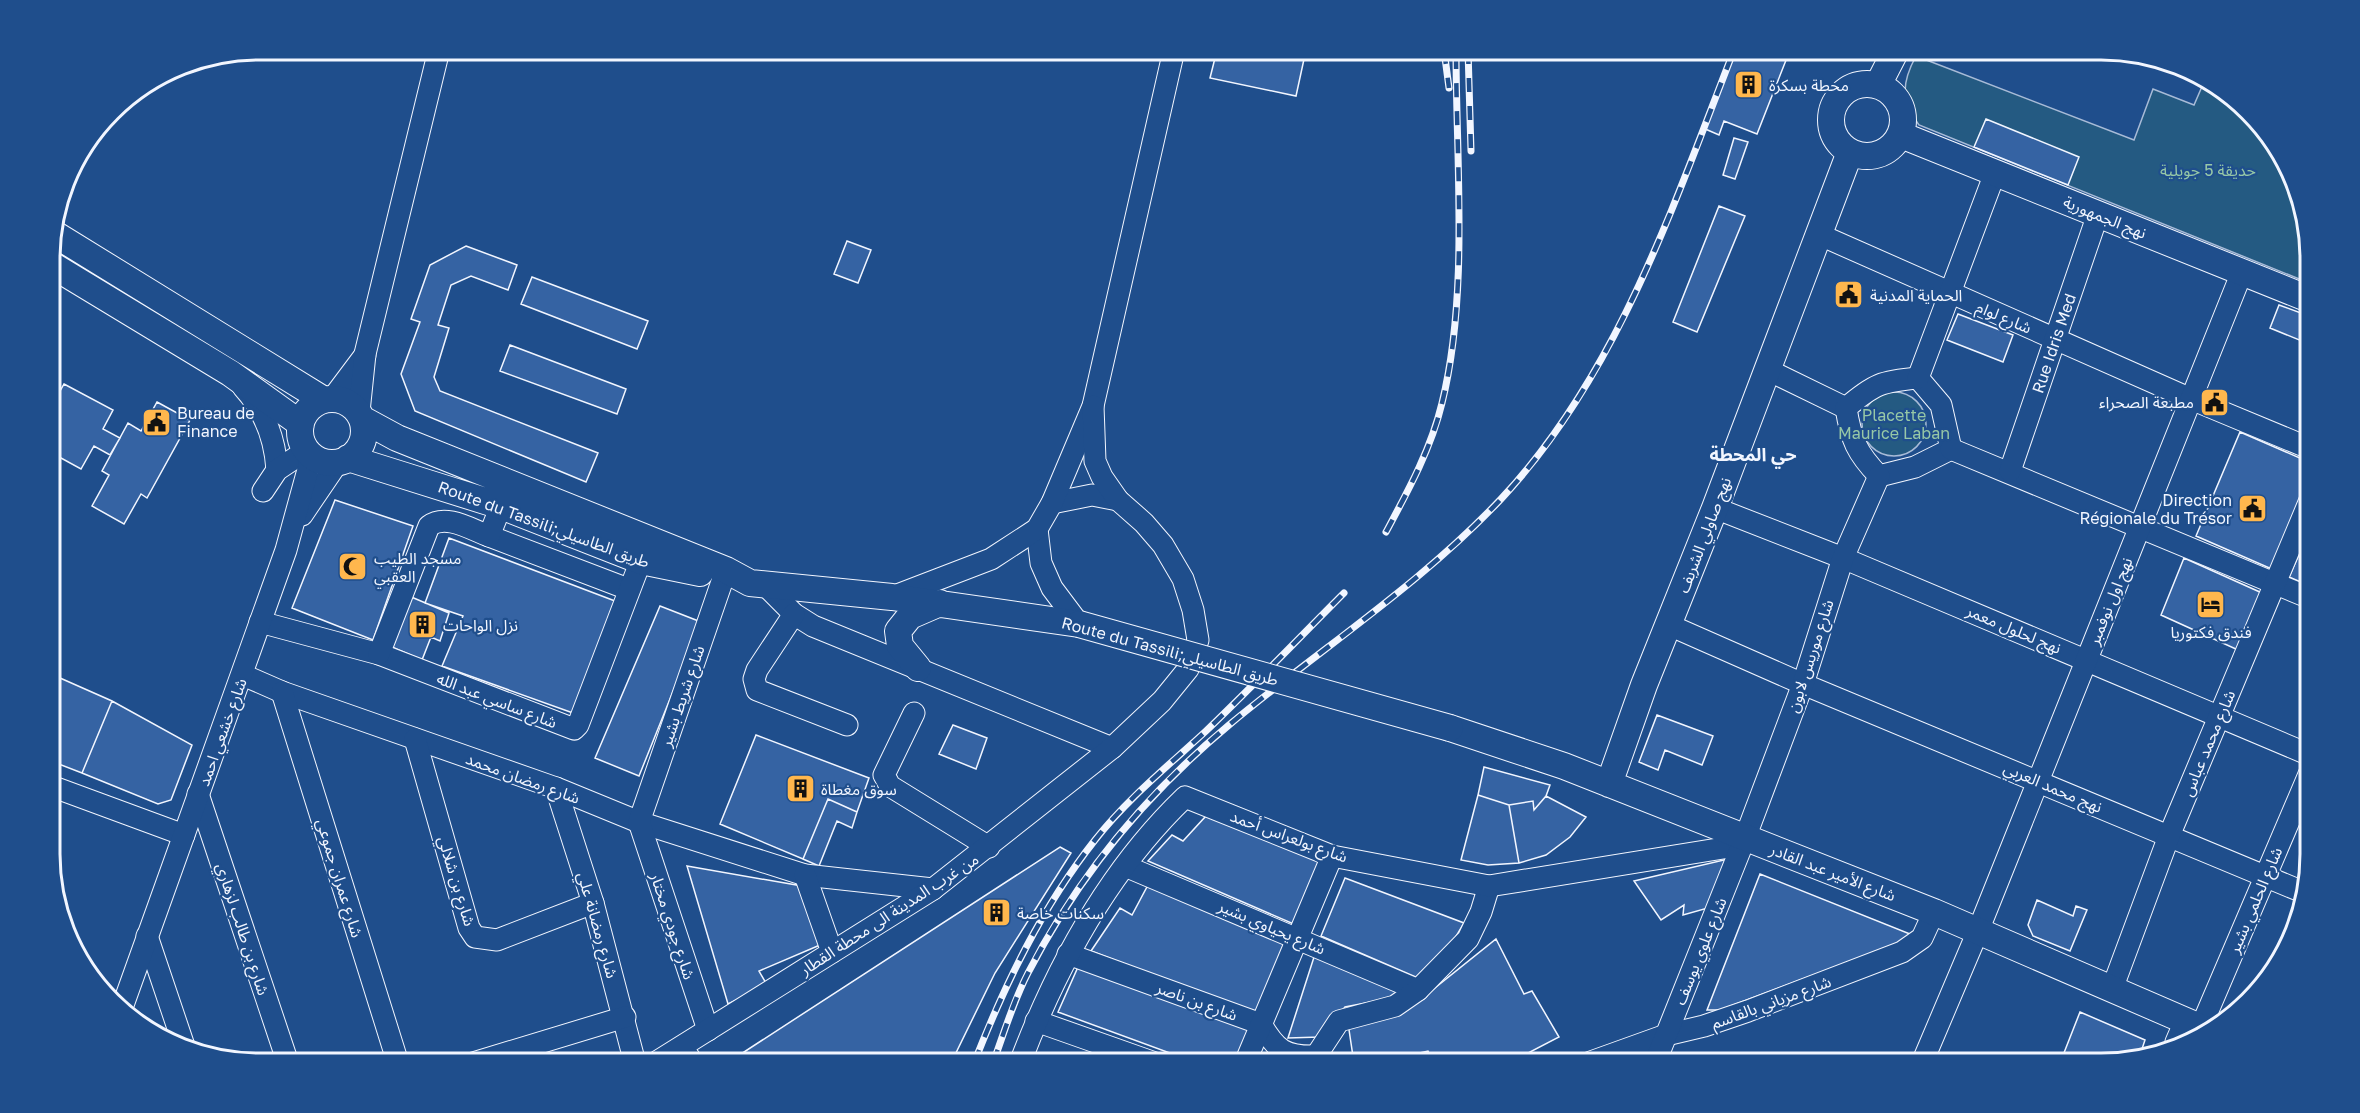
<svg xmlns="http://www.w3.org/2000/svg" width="2360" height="1113" viewBox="0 0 2360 1113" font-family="'Golos Text','Noto Sans Arabic',sans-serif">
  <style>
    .green { fill: #245a82; stroke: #a8bbd7; stroke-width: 1.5 }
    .building { fill: #3563a3; stroke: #f2f6ff; stroke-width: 1.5 }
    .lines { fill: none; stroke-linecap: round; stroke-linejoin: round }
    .minor-casing { stroke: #f2f6ff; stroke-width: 23 }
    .major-casing { stroke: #f2f6ff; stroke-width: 28 }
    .minor { stroke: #1f4e8c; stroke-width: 21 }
    .major { stroke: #1f4e8c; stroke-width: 26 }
    .rail-casing { stroke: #f2f6ff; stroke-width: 7 }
    .rail { stroke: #1f4e8c; stroke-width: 4.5; stroke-dasharray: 14; stroke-linecap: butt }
    .major-bridge-casing { stroke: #f2f6ff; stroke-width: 28; stroke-linecap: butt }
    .major-bridge { stroke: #1f4e8c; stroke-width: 26 }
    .labels { text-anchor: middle; stroke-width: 4.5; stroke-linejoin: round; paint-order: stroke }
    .poi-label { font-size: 16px; fill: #f2f6ff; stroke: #1f4e8c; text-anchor: start }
    .park-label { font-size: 16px; fill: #97c8a6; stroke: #1f4e8c }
    .street-label { font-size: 16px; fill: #f2f6ff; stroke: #1f4e8c }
    .neighbourhood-label { font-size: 18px; font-weight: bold; fill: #f2f6ff; stroke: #1f4e8c }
    .rim { fill: none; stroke: #f2f6ff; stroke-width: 3 }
  </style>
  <rect width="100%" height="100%" fill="#1f4e8c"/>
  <path class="green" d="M1916,56l218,84 19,-51 41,16 10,-23 63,50 42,100v51l-390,-158c-19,-25 -17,-43 -3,-69z
    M1862 424a32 32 0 1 1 64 0a32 32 0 1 1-64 0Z"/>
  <path class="building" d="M1217,50h89l-10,46 -86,-18z
    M1735,50h55l-33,84 -33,-13 -5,14 -16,-7z
    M1986,119l93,38 -11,28 -94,-38z
    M1734,138l14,4 -13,37 -12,-4z
    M1719,206l26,10 -48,116 -24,-10z
    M847,241l24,9 -13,33 -24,-9z
    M466,246l51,19 -9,25 -37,-14 -20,9 -13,40 11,3 -15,49 6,14 158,62 -12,29 -171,-71 -14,-37 19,-52 -9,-3 19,-54z
    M532,277l116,44 -11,28 -116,-45z
    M2279,305l30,11v28l-39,-16z
    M1958,314l55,21 -10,27 -56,-22z
    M510,345l116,44 -9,25 -117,-43z
    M64,384l49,26 -10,19 17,9 -10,17 -16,-9 -13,23 -31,-17v-43z
    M157,402l33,18 -43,78 -6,-4 -17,30 -32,-18 17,-31 -7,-4 26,-48 13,8z
    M2240,432l69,30v19l-35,89 -78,-34z
    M335,500l78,26 -40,114 -81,-32z
    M2309,532h1v54l-21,-9z
    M449,538l166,63 -42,112 -131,-47 21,-50 -38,-13z
    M2184,558l78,35 -24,57 -77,-35z
    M409,596l40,17 -9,28 -9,-4 -9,23 -30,-13z
    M660,606l41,16 -62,154 -44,-18z
    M51,674l61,27 -30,72 -31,-12z
    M112,701l80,44 -21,55 -13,4 -76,-31z
    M1657,715l56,21 -11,29 -37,-15 -7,20 -19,-8z
    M953,725l34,13 -11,31 -37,-15z
    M756,735l113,43 -12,34 -29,-13 -25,60 -83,-35z
    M1484,767l66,18 -4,11 -12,14 -1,-9 -24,4 -31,-10z
    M1478,795l31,10 10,58 -31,2 -27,-5z
    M1546,796l40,21 -16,20 -24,18 -27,8 -10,-58 24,-4 1,9z
    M828,799l29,13 -5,16 -15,-7 -18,45 -16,-7z
    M1206,816l114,43 -24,66 -148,-64 24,-26 11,6z
    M1060,847l11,6 -76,120 -44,90h-224z
    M1728,859l-20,49 -25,7 1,-10 -23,15 -27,-39z
    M687,866l115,20 18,59 -61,26 8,14 -39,19z
    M1760,874l150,60 -10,9 -180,67h-13z
    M1345,878l119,45 -13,22 -33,33 -97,-42z
    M1148,885l137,57 -29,73 -165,-64 29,-43 12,7z
    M2037,900l36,16 3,-10 11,4 -17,41 -37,-15 -5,-11z
    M1496,939l28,55 8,-3 27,46 -50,26h-75l-6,-12 -54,12h-20l-6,-40 58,-12z
    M1315,954l85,35 -3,8 -52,10 -25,30 -32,1z
    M1078,967l171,63 -12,33h-40l-139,-51z
    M2080,1012l65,28 -5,15 -25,8h-55z"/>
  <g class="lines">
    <defs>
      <g id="minor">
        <path d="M1818,234l373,165 118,49"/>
        <path d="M1768,370l78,38"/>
        <path d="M1918,378l23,27 10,44 -36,18 -36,9c-22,-23 -28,-36 -33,-68 28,-24 36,-27 72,-30z"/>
        <path d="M1918,378l77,-205"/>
        <path d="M243,387c21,23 32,52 34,83"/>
        <path d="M332,399l33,-44"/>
        <path d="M359,412l6,-58 74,-304"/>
        <path d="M1951,449l359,149"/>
        <path id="s1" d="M2010,471l88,-257"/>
        <path d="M263,491l14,-21 30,-20"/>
        <path d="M1052,503l40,-8 26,5"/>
        <path d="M1715,508l128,50 467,197"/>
        <path d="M302,515l36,-53"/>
        <path d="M1037,529l4,34 11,25 27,36"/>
        <path d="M489,536l139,53"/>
        <path d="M765,585l29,29 19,12 299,122"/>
        <path d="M892,597l99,-38 46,-30 15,-26 41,-97 81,-356"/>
        <path d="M794,614l-37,56 -3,9 3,11 90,35"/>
        <path d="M260,622l119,32 195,75 4,-4 68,-178"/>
        <path d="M1669,625l134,59 500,208"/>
        <path d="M379,654l50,-128c17,-13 43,4 60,10l12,-30"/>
        <path d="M243,675l39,17 274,96 83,34 166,53 128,14"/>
        <path d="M282,692l116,371"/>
        <path d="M914,713l-30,62 6,11 99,61"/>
        <path d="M415,739l54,189 6,9 22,3 96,-37"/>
        <path d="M51,786l133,49"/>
        <path d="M556,788l37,115 42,160"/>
        <path d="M198,794l90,269"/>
        <path d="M1125,866l293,124"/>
        <path d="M805,875l27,77"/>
        <path d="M147,936l38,113"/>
        <path d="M1068,954l193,70c15,26 24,33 55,32"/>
        <path d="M2112,989l57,-153 141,-336"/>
        <path d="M123,1005l163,-455 26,-95"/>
        <path d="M1036,1021l119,42"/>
        <path d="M2201,1027l109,-255"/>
        <path d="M708,1030l-69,-208 87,-252"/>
        <path d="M2176,1042l9,-21"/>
        <path d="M682,1047l11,16"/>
        <path d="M1316,1056l23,-35 56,-15 23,-16 50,-51 13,-27 8,-26"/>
        <path d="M473,1063l152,-46"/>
        <path d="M655,1063l278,-174 179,-141 50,-47 26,-32 10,-29 -5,-30 -10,-31 -20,-34 -19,-22 -26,-23 -16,-23 -7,-16 -2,-55"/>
        <path d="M1020,1063c37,-98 89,-193 165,-266l147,59 157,30 253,-41"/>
        <path d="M1245,1063l87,-207"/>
        <path d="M1588,1063l78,-28 38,-9 44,-15 154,-59 20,-14 12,-26"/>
        <path d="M1655,1063l90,-225 58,-154 40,-126 36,-82"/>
        <path d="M1922,1063l56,-132 264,-659"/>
      </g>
      <path id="major" d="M1831 120a36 36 0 1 1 72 0a36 36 0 1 1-72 0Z
        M1878,85l18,-35
        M1901,135l408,164
        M53,233l271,167
        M50,264l180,109 71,51
        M300 431a32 32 0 1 1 64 0a32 32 0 1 1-64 0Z
        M362,419l35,19 329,132 24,13 142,14 187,27
        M348,458l153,48 140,55 59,12
        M918,668l-18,-22 -2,-15 12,-15 30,-13
        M1450,728l114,38 370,146 275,119
        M1609,784l35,-99 71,-177 135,-356"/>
    </defs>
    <use href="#minor" class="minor-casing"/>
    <use href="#major" class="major-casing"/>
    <use href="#minor" class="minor"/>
    <use href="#major" class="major"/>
    <defs>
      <path id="rail" d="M1444,50l5,38
        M1468,50l3,101
        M1386,532c22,-41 45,-83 56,-129 27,-109 14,-241 14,-353
        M974,1063c31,-79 68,-156 121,-223 32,-41 73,-74 111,-109 47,-45 92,-92 138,-138
        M993,1063c11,-30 20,-61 35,-90 50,-97 117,-178 201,-248 91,-76 191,-140 272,-226 117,-125 172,-293 233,-449"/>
    </defs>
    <use href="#rail" class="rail-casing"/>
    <use href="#rail" class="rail"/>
    <defs>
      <path id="major-bridge" d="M1079,624l371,104"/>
    </defs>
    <use href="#major-bridge" class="major-bridge-casing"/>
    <use href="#major-bridge" class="major-bridge"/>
  </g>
  <defs>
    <symbol id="building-square" viewBox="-11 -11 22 22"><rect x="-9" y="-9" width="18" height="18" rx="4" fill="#ffb74d" stroke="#1f4e8c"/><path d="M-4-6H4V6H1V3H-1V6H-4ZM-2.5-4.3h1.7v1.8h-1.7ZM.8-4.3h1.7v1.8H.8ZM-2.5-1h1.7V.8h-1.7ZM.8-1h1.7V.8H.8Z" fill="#111"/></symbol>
    <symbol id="civic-square" viewBox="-11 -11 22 22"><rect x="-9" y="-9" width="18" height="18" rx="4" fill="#ffb74d" stroke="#1f4e8c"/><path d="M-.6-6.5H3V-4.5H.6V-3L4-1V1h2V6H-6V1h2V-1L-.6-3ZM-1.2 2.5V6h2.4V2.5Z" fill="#111"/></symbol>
    <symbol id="mosque-square" viewBox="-11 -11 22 22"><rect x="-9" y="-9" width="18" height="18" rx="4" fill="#ffb74d" stroke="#1f4e8c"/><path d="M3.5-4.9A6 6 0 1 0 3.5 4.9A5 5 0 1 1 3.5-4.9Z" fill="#111"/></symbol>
    <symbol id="hotel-square" viewBox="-11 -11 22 22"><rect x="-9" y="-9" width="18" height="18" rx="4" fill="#ffb74d" stroke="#1f4e8c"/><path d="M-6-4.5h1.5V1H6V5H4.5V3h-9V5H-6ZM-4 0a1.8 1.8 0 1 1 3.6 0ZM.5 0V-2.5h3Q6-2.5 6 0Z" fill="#111"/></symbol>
  </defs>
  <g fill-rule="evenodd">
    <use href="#building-square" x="1732" y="68" width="33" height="33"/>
    <use href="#civic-square" x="1832" y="278" width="33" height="33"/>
    <use href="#civic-square" x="2198" y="386" width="33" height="33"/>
    <use href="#civic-square" x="140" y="406" width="33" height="33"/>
    <use href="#civic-square" x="2236" y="492" width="33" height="33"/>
    <use href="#mosque-square" x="336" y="550" width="33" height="33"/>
    <use href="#hotel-square" x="2194" y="588" width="33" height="33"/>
    <use href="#building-square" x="406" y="608" width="33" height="33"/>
    <use href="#building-square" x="784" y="772" width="33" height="33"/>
    <use href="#building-square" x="980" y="896" width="33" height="33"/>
  </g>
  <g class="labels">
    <g class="poi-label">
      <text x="1769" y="91">محطة بسكرة</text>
      <text x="1870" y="301">الحماية المدنية</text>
      <text x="2194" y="408" text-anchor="end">مطبعة الصحراء</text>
      <text x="177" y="419">Bureau de<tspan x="177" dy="18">Finance</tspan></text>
      <text x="2232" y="506" text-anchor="end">Direction<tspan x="2232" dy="18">Régionale du Trésor</tspan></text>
      <text x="374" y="564">مسجد الطيب<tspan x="374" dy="18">العقبي</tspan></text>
      <text x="443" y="631">نزل الواحات</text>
      <text x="2211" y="638" text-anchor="middle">فندق فكتوريا</text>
      <text x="821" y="795">سوق مغطاة</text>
      <text x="1017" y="919">سكنات خاصة</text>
    </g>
    <g class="park-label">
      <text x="2208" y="176">حديقة 5 جويلية</text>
      <text x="1894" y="421">Placette<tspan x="1894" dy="18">Maurice Laban</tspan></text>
    </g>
    <g class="street-label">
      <text transform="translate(2105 217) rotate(22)" y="6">نهج الجمهورية</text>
      <text transform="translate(2004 317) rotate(23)" y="6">شارع لوام</text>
      <text dy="6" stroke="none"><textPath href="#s1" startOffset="135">Rue Idris Med</textPath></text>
      <text transform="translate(544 524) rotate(20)" y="6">Route du Tassili;طريق الطاسيلي</text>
      <text transform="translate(1704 535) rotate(-69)" y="6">نهج صاولي الشربف</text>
      <text transform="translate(2110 601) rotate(-68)" y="6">نهج اول نوفمبر</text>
      <text transform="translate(2014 629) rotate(23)" y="6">نهج لحلول معمر</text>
      <text transform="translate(1170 651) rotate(15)" y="6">Route du Tassili;طريق الطاسيلي</text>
      <text transform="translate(1810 656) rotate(-72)" y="6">شارع موريس لابون</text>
      <text transform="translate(682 696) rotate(-71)" y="6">شارع شريط بشير</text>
      <text transform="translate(497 700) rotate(21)" y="6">شارع ساسي عبد الله</text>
      <text transform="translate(222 732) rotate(-70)" y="6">شارع خشعي احمد</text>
      <text transform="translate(2208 743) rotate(-67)" y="6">شارع محمد عباس</text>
      <text transform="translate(523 778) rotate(20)" y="6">شارع رمضان محمد</text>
      <text transform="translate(2053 787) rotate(23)" y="6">نهج محمد العربي</text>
      <text transform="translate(1289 836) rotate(20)" y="6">شارع بولعراس أحمد</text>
      <text transform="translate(1833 872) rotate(21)" y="6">شارع الأمير عبد القادر</text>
      <text transform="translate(340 878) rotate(73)" y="6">شارع عمران جموعي</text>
      <text transform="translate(457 881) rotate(73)" y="6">شارع بن شلالي</text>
      <text transform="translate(2255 900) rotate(-67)" y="6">شارع الحلمي بشير</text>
      <text transform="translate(889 914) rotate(-33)" y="6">من غرب المدينة الى محطة القطار</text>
      <text transform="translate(598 925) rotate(74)" y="6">شارع رمضانة علي</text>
      <text transform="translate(673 926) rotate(72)" y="6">شارع جودي مختار</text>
      <text transform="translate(1272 927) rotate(23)" y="6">شارع يحياوي بشير</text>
      <text transform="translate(243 929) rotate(72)" y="6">شارع بن طالب لزهاري</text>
      <text transform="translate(1700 951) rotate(-68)" y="6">شارع علوي يوسف</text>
      <text transform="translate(1197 1001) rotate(20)" y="6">شارع بن ناصر</text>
      <text transform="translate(1771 1002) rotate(-20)" y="6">شارع مزياني بالقاسم</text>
    </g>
    <g class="neighbourhood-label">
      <text x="1753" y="461">حي المحطة</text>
    </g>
  </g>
  <path d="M0 0H2360V1113H0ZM259 60H2101A199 199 0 0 1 2300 259V854A199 199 0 0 1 2101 1053H259A199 199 0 0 1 60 854V259A199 199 0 0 1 259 60Z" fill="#1f4e8c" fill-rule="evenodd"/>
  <path class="rim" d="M259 60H2101A199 199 0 0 1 2300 259V854A199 199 0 0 1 2101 1053H259A199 199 0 0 1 60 854V259A199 199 0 0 1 259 60Z"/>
</svg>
